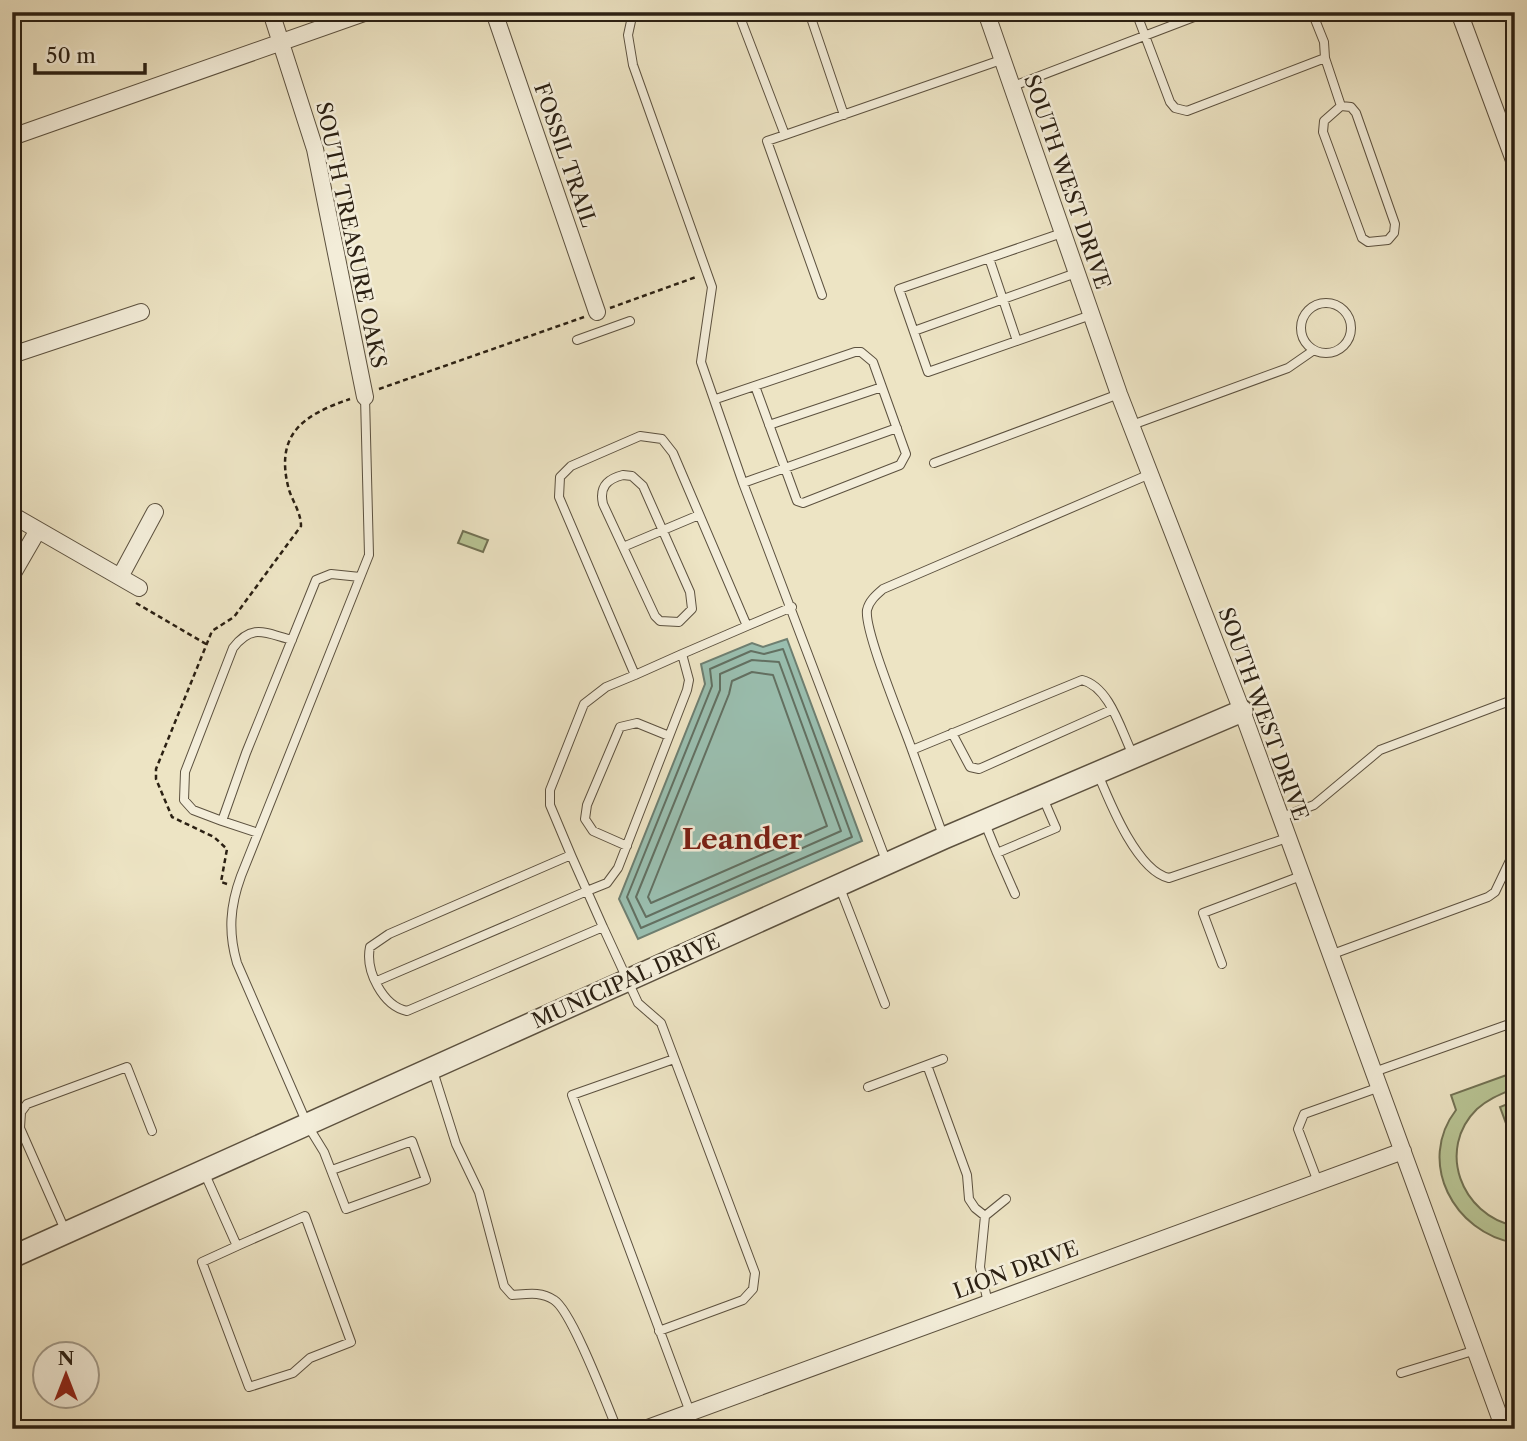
<svg xmlns="http://www.w3.org/2000/svg" width="1527" height="1441" viewBox="0 0 1527 1441" font-family="'Libre Caslon Text',serif">
  <style>
    .green { fill: #b8c494; stroke: #727254; stroke-width: 2 }
    .water { fill: #9abfb0; stroke: #6e7f71; stroke-width: 2 }
    .lines { fill: none; stroke-linecap: round; stroke-linejoin: round }
    .shore { stroke: #627062; stroke-width: 2 }
    .service-casing { stroke: #5c513f; stroke-width: 10 }
    .minor-casing { stroke: #5c513f; stroke-width: 18 }
    .tertiary-casing { stroke: #5c513f; stroke-width: 24 }
    .path { stroke: #2b2013; stroke-width: 2.5; stroke-dasharray: 5 3.5; stroke-linecap: butt }
    .service { stroke: #f3edd9; stroke-width: 8 }
    .minor { stroke: #f3edd9; stroke-width: 16 }
    .tertiary { stroke: #f3edd9; stroke-width: 21 }
    .labels { text-anchor: middle; stroke-width: 5; stroke-linejoin: round; paint-order: stroke }
    .street-label { font-size: 21px; fill: #2b2013; stroke: #f3edd9 }
    .district-label { font-size: 28px; font-weight: bold; fill: #7a1f14; stroke: #f3edd9 }
  </style>
  <rect width="100%" height="100%" fill="#ede4c4"/>
  <filter id="stains"><feTurbulence type="fractalNoise" baseFrequency=".00286" numOctaves="4"/><feColorMatrix values="0 0 0 0 .2 0 0 0 0 .09 0 0 0 0 .02 0 0 0 .5 -.17"/></filter>
  <radialGradient id="worn" r=".72"><stop offset=".6" stop-color="#630" stop-opacity="0"/><stop offset="1" stop-color="#630" stop-opacity=".3"/></radialGradient>
  <path class="green" d="M463,531l25,9 -5,12 -25,-9z
    M1515,1072v16c-14,6 -27,11 -38,21 -41,40 -16,106 38,117v17c-61,-10 -99,-81 -59,-133l-5,-15z
    M1515,1101v47l-15,-41z"/>
  <path class="water" d="M787,639l75,202 -224,98 -19,-40 86,-215 -4,-20 51,-21 11,4z"/>
  <g class="lines">
    <path class="shore" d="M783,649l69,188 -211,91 -14,-31 85,-211 -2,-17 41,-18 13,3z
      M752,660l27,2 62,169 -195,86 -10,-20 84,-207v-16z
      M752,672l21,3 54,151 -176,77 -3,-6 81,-203 3,-13z"/>
    <defs>
      <path id="service" d="M633,12l-5,23 5,30 79,222 -11,75 42,121 144,380
        M738,12l47,123 216,-75
        M809,12l35,103
        M1136,12l34,90 5,6 12,3 138,-53 -1,-16 -12,-30
        M1325,58l16,48
        M1011,87l196,-75
        M1341,106l10,1 5,6 39,111 -1,9 -6,7 -20,2 -6,-4 -39,-106 1,-11z
        M785,135l-18,6 55,154
        M1062,233l-163,56 29,83 163,-57
        M989,258l28,83
        M1301 328a25 25 0 1 1 50 0a25 25 0 1 1-50 0Z
        M914,331l162,-58
        M577,340l53,-19
        M716,399l139,-47h6l12,10 33,92 -6,11 -97,38 -6,-2 -42,-115
        M769,425l113,-38
        M1132,425l156,-57 26,-18
        M934,463l185,-69
        M623,475l9,1 11,10 47,106 2,17 -13,13 -19,-1 -5,-5 -52,-112c-4,-17 4,-25 20,-29z
        M743,483l154,-55
        M623,547l76,-32
        M635,675l47,-21
        M952,733l18,34 9,2 132,-59
        M912,750c-9,-26 -48,-119 -45,-140 2,-9 9,-15 16,-21l267,-115
        M1098,774c12,29 39,97 71,104l118,-40
        M1279,818l35,-13 66,-55 135,-51
        M222,821l-29,-11 -9,-10 1,-28 48,-124c19,-25 32,-15 59,-8
        M984,821l13,32 59,-25 -13,-30
        M258,833l-36,-12 24,-68 70,-173 15,-6 29,3
        M944,838l-32,-88 170,-70c28,7 39,51 51,75
        M627,846l-34,-15 -8,-12 2,-14 33,-78 17,-4 32,13
        M997,853l18,41
        M840,888l45,116
        M603,927l-16,-36 20,-8 11,-15 69,-178 2,-10 -7,-26 65,-28
        M1330,955l158,-58 7,-5 20,-42
        M1222,964l-19,-51 98,-37
        M377,981l210,-90 -16,-36
        M674,1059l-102,36 118,317
        M927,1065l40,110 2,24 6,9 10,8 -5,51 8,36
        M433,1071l23,73 23,48 25,94 8,9c15,-1 29,-4 42,5 18,11 53,105 63,129
        M1374,1072l141,-50
        M868,1087l75,-28
        M332,1170l80,-29 14,39 -80,29 -22,-57 -16,-26 -71,-163c-9,-31 -7,-57 4,-87l128,-321 -4,-158
        M204,1172l33,74 -35,16 47,125 44,-14 17,-15 41,-16 -46,-126 -68,30
        M1318,1182l-20,-53 6,-15 76,-27
        M985,1216l21,-17
        M65,1230l-45,-102 1,-16 6,-8 100,-37 25,64
        M659,1331l84,-31 10,-11 2,-16 -94,-250 -23,-20 -35,-76 -196,84c-24,-5 -42,-40 -37,-64l19,-13 182,-79 -21,-50v-15l34,-86 22,-17 29,-12 -76,-178 1,-20 11,-11 69,-30 22,3 11,14 74,173 45,-19
        M1401,1373l75,-23"/>
      <path id="minor" d="M271,12l44,137 50,248
        M494,12l103,300
        M986,12l133,382 123,317 262,718
        M1459,12l56,151
        M12,137l355,-125
        M12,355l129,-43
        M12,515l127,73
        M12,575l26,-45
        M120,577l35,-65
        M645,1429l758,-278"/>
      <path id="tertiary" d="M12,1257l932,-419 298,-127"/>
    </defs>
    <use href="#service" class="service-casing"/>
    <use href="#minor" class="minor-casing"/>
    <use href="#tertiary" class="tertiary-casing"/>
    <path class="path" d="M610,308l86,-31
      M379,389l205,-72
      M136,603l70,41
      M227,884l-6,-2 6,-33 -13,-12 -42,-20 -16,-38v-10l56,-138 22,-14 67,-91c0,-13 -8,-24 -12,-36 -15,-56 14,-75 61,-91"/>
    <use href="#service" class="service"/>
    <use href="#minor" class="minor"/>
    <use href="#tertiary" class="tertiary"/>
  </g>
  <g class="labels">
    <g class="street-label">
      <text transform="translate(565 155) rotate(71)" y="7">FOSSIL TRAIL</text>
      <text transform="translate(1067 182) rotate(71)" y="7">SOUTH WEST DRIVE</text>
      <text transform="translate(351 235) rotate(78)" y="7">SOUTH TREASURE OAKS</text>
      <text transform="translate(1263 714) rotate(70)" y="7">SOUTH WEST DRIVE</text>
      <text transform="translate(626 981) rotate(-24)" y="7">MUNICIPAL DRIVE</text>
      <text transform="translate(1016 1270) rotate(-20)" y="7">LION DRIVE</text>
    </g>
    <g class="district-label">
      <text x="742" y="849">Leander</text>
    </g>
  </g>
  <rect width="1527" height="1441" fill="none" stroke="#ede4c4" stroke-width="42"/>
  <rect x="14" y="14" width="1499" height="1413" fill="none" stroke="#2b2013" stroke-width="3.5"/>
  <rect x="21" y="21" width="1485" height="1399" fill="none" stroke="#2b2013" stroke-width="2"/>
  <g transform="translate(66 1375)"><circle r="33" fill="#f3edd9" stroke="#a39b8a" stroke-width="2"/>
  <path d="M0-5L12 26L0 18L-12 26Z" fill="#8f2418"/>
  <text y="-10" font-size="19" font-weight="bold" text-anchor="middle" fill="#2b2013">N</text>
  </g>
  <path d="M35 63v10h110v-10" fill="none" stroke="#2b2013" stroke-width="3.5"/>
  <text x="46" y="63" font-size="21" fill="#2b2013" stroke="#f3edd9" stroke-width="5" paint-order="stroke">50 m</text>
  <rect width="100%" height="100%" filter="url(#stains)"/>
  <rect width="100%" height="100%" fill="url(#worn)"/>
</svg>
